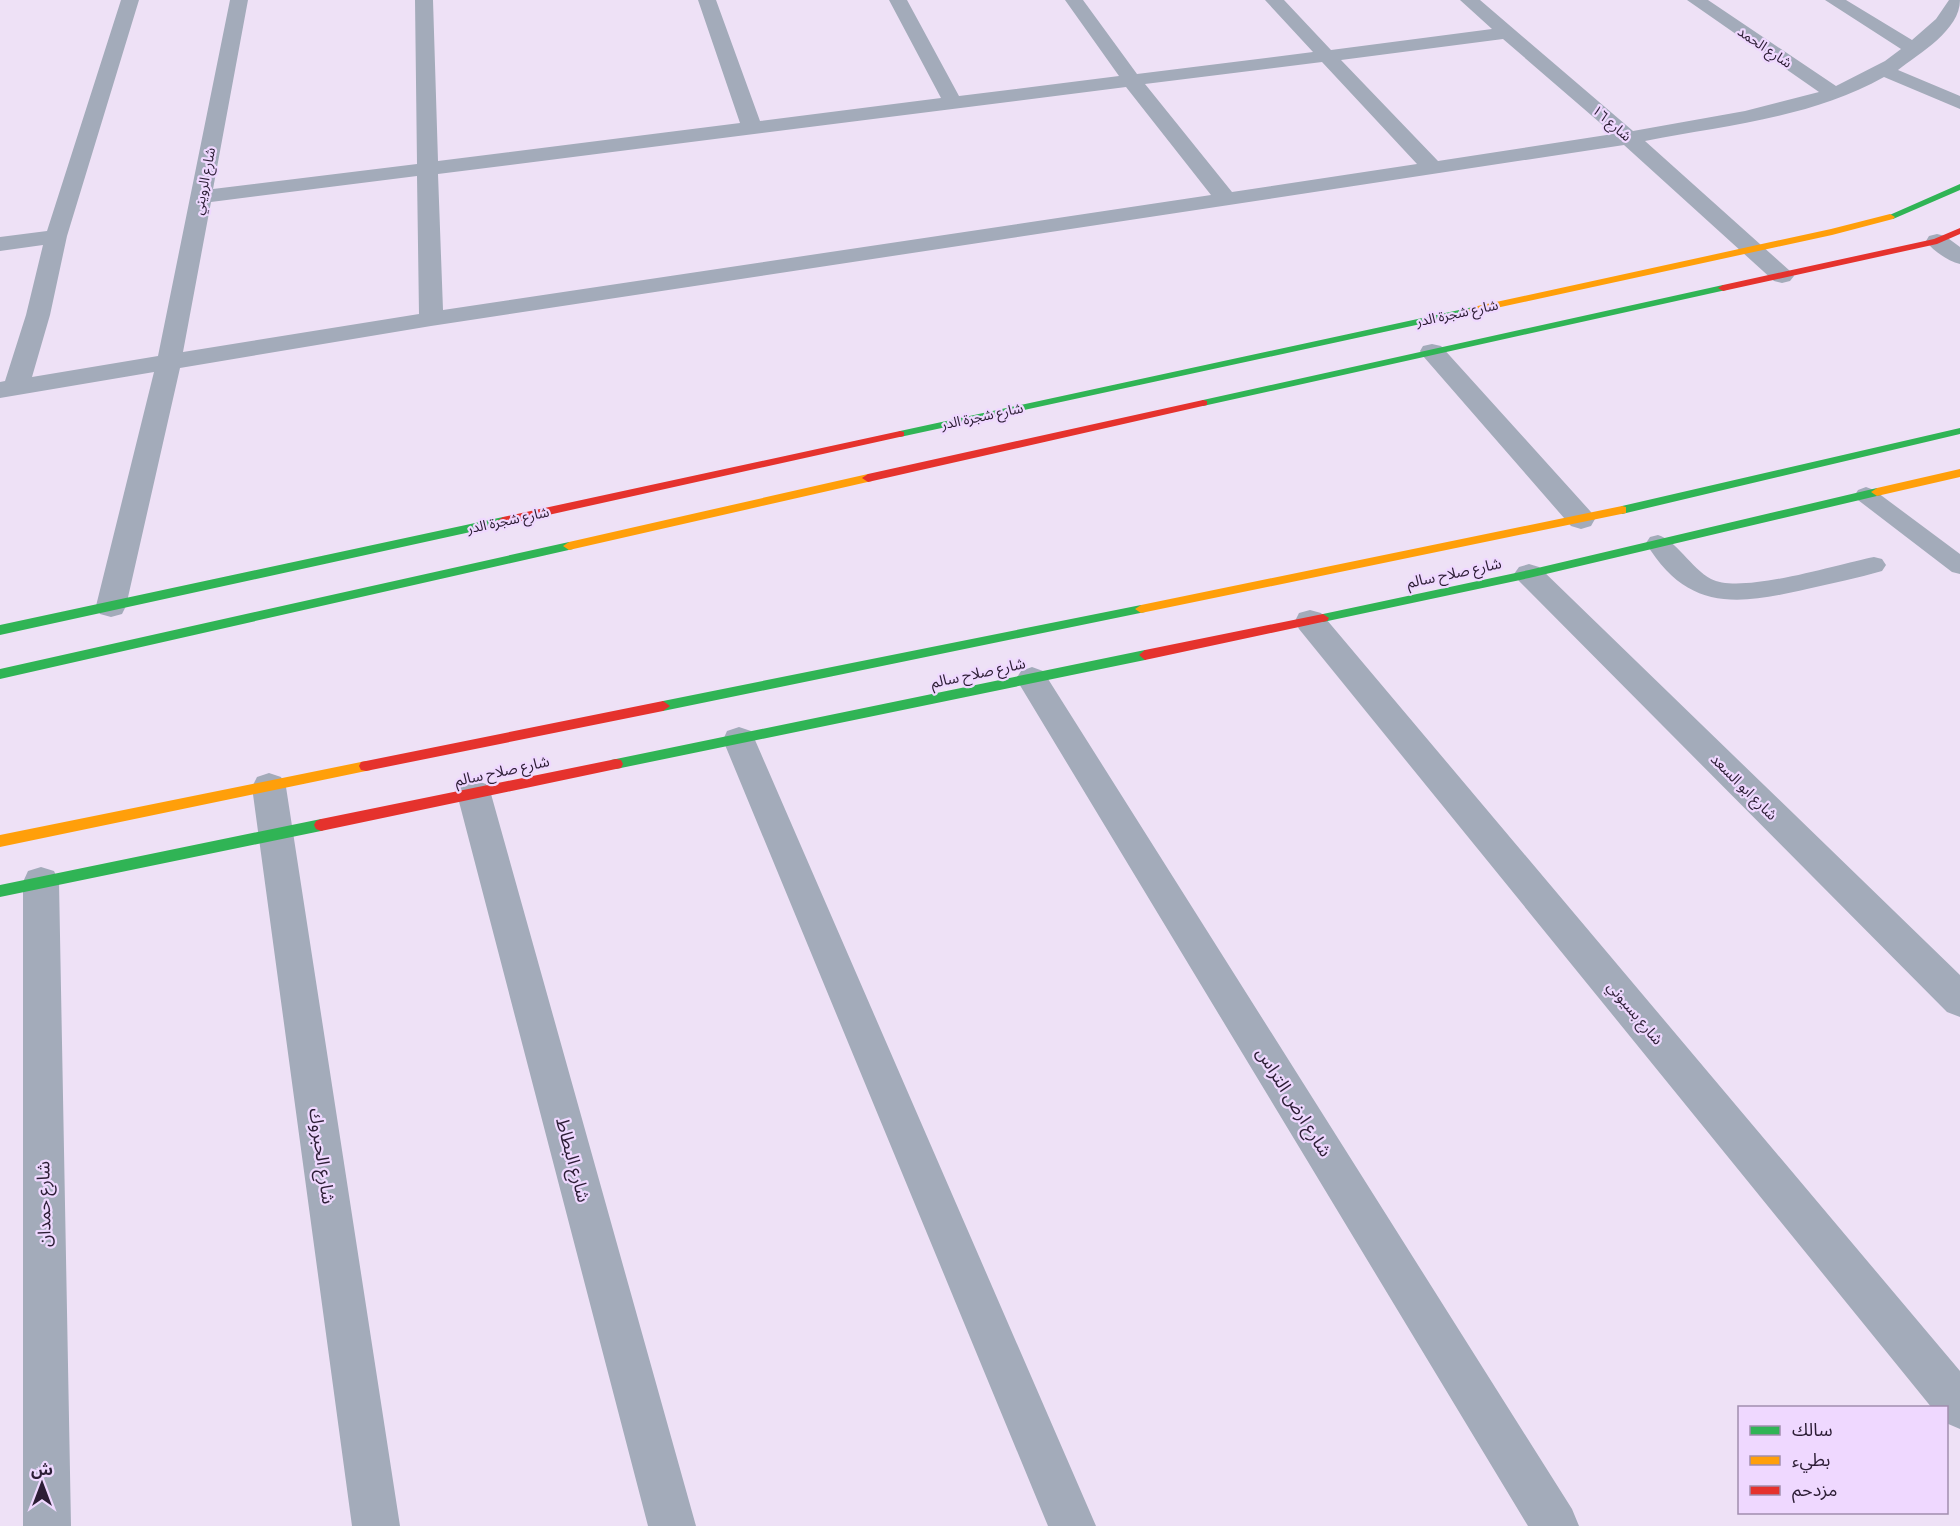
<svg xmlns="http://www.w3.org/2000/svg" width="1960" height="1526" viewBox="0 0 1960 1526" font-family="Signika,'Noto Sans Arabic',sans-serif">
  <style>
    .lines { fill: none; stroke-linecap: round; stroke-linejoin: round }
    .lane { fill: #a3abba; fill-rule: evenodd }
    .street { fill: #a3abba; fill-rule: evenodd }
    .fast { fill: #30b455; fill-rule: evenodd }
    .slow { fill: #ff9f0a; fill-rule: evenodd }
    .jam { fill: #e5322d; fill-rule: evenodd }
    .labels { text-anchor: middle; stroke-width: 4.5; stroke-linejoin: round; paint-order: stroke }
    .far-street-label { font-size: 14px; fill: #2c1d35; stroke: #efd8ff }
    .street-label { font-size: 15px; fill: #2c1d35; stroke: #efd8ff }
    .near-street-label { font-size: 18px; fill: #2c1d35; stroke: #efd8ff }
  </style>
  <rect width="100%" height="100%" fill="#eee1f6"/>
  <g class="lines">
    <path class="lane" d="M1866,487l8,3 86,64v20l-8,-2 -94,-72 -3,-5 3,-5z
      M1658,535c18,5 33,33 53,44 30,16 127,-15 163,-22l8,2 4,6 -4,6c-24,7 -50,12 -75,18 -69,16 -120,23 -161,-46l4,-6z"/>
    <path class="street" d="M121,0h18l-72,236 -17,79 -18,62 126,-21 72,-356h18l-35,189 204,-25 -2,-164h18l5,161 302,-38 -42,-123h18l44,121 181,-23 -52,-98h18l52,96 160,-20 -54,-76h18l54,74 176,-22 -48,-52h19l47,50 161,-21 -32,-29h20l153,131 112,-20 74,-19 -132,-92h21l128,86 49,-25 16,-12 -76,-49h21l66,40 24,-21 13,-19h11c0,30 -40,53 -62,70l62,26v13l-76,-32c-73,41 -158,48 -239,64l145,130 4,5 -4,5 -8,2 -8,-2 -150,-136 -1193,181 -251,42 -54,238 -4,8 -11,3 -11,-3 -4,-8 58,-234 -154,26v-16l5,-1 21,-66 17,-70 -43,6v-14l47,-6zM1503,39l110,95 -175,27 -97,-101zM1322,62l95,102 -185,28 -87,-108zM1126,87l85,108 -768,115 -5,-136zM417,176l2,138 -236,38 28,-150z
      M1937,234l8,2 15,11v17c-12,-3 -27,-13 -34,-23l3,-5z
      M1432,344l9,2 150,166 4,7 -4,7 -10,3 -10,-3 -148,-170 -3,-5 3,-5z
      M1529,564l10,3 421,408v42l-13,-5 -428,-431 -5,-7 5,-7z
      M1310,610l11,3 639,758v58l-14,-6v-15h-14l-633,-779 -4,-8 4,-8z
      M1032,667l11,4 529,838 7,17h-51l-507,-839 -5,-8 5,-8z
      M739,727l12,4 4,9 341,786h-48l-325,-786 4,-9z
      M269,773l12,4 5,10 114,739h-48l-100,-739 5,-10z
      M474,780l12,4 5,10 205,732h-48l-191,-732 5,-10z
      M41,867l13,4 5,11 12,644h-48v-644l5,-11z"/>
    <path class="fast" d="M1960,184v6l-67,29 -8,-2z
      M1723,285l5,3 -2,2 -523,116 -5,-3 5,-3z
      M1473,307l3,1v4l-576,125 -5,-3 5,-3z
      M1960,428v6l-338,80 -6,-4 6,-4z
      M1877,488l4,1v6l-352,83 -206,44 -6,-4 6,-4 206,-44z
      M503,517l6,4 -2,3 -507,111v-10z
      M569,542l6,4 -2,3 -573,130v-10z
      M1141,605l4,1 2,3 -2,3 -482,99 -7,-5 7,-5z
      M1145,650l6,5 -6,5 -529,109 -5,-1 -2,-4 2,-4 5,-1z
      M321,819l5,2 2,4 -2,4 -5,2 -321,66v-12z"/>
    <path class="slow" d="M1890,214l5,3 -2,2 -61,16 -359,78 -5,-3 5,-3 358,-78z
      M1960,469v8l-83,19 -6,-4 6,-4z
      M868,474l4,1v6l-303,69 -6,-4 6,-4z
      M1622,506l4,1v6l-485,100 -6,-4 6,-4z
      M366,761l5,1 2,4 -2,4 -5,1 -366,76v-12z"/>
    <path class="jam" d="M1960,228v6l-23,10 -214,47 -5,-3 5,-3 211,-46z
      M1203,400l4,1v4l-339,77 -6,-4 6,-4z
      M900,431l4,1v4l-401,89 -6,-4 6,-4z
      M1323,614l6,4 -2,3 -182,39 -6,-5 6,-5z
      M663,701l7,5 -7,5 -297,60 -5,-1 -2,-4 2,-4 5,-1z
      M616,759l5,1 2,4 -2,4 -5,1 -295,62 -5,-2 -2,-4 2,-4 5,-2z"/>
  </g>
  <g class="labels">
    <g class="far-street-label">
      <text transform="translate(1765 47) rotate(34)" y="5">شارع الحمد</text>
      <text transform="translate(1612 123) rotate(41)" y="5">شارع ١٦</text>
      <text transform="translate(204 181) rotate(-79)" y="5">شارع الرويني</text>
      <text transform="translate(1457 313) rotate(-12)" y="5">شارع شجرة الدر</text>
      <text transform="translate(982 416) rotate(-12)" y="5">شارع شجرة الدر</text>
      <text transform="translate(508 520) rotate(-12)" y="5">شارع شجرة الدر</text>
    </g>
    <g class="street-label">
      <text transform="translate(1454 573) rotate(-12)" y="5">شارع صلاح سالم</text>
      <text transform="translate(978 673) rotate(-12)" y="5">شارع صلاح سالم</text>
      <text transform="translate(502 771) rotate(-12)" y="5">شارع صلاح سالم</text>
      <text transform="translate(1744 787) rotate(45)" y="5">شارع ابو السعد</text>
      <text transform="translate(1635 1013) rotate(50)" y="5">شارع بسيوني</text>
    </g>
    <g class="near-street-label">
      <text transform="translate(1294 1102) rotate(58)" y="6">شارع ارض التراس</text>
      <text transform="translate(322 1156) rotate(82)" y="6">شارع الحبروك</text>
      <text transform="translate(573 1160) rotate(75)" y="6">شارع البطاط</text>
      <text transform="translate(44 1204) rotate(-91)" y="6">شارع حمدان</text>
    </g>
  </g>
  <rect x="1738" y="1406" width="210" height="108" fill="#efd8ff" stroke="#a18dae" stroke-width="1.5"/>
  <rect x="1750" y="1426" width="30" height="9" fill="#30b455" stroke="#a18dae" stroke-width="1.5"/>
  <text x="1792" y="1436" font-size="18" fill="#2c1d35">سالك</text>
  <rect x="1750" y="1456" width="30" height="9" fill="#ff9f0a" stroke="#a18dae" stroke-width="1.5"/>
  <text x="1792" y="1466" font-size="18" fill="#2c1d35">بطيء</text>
  <rect x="1750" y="1486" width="30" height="9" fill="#e5322d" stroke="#a18dae" stroke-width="1.5"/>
  <text x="1792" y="1496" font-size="18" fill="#2c1d35">مزدحم</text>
  <g transform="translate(42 1484)" stroke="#efd8ff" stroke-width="4.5" paint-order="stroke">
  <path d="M0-4.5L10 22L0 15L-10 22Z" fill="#2c1d35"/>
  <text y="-9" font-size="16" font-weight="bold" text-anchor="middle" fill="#2c1d35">ش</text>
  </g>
</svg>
